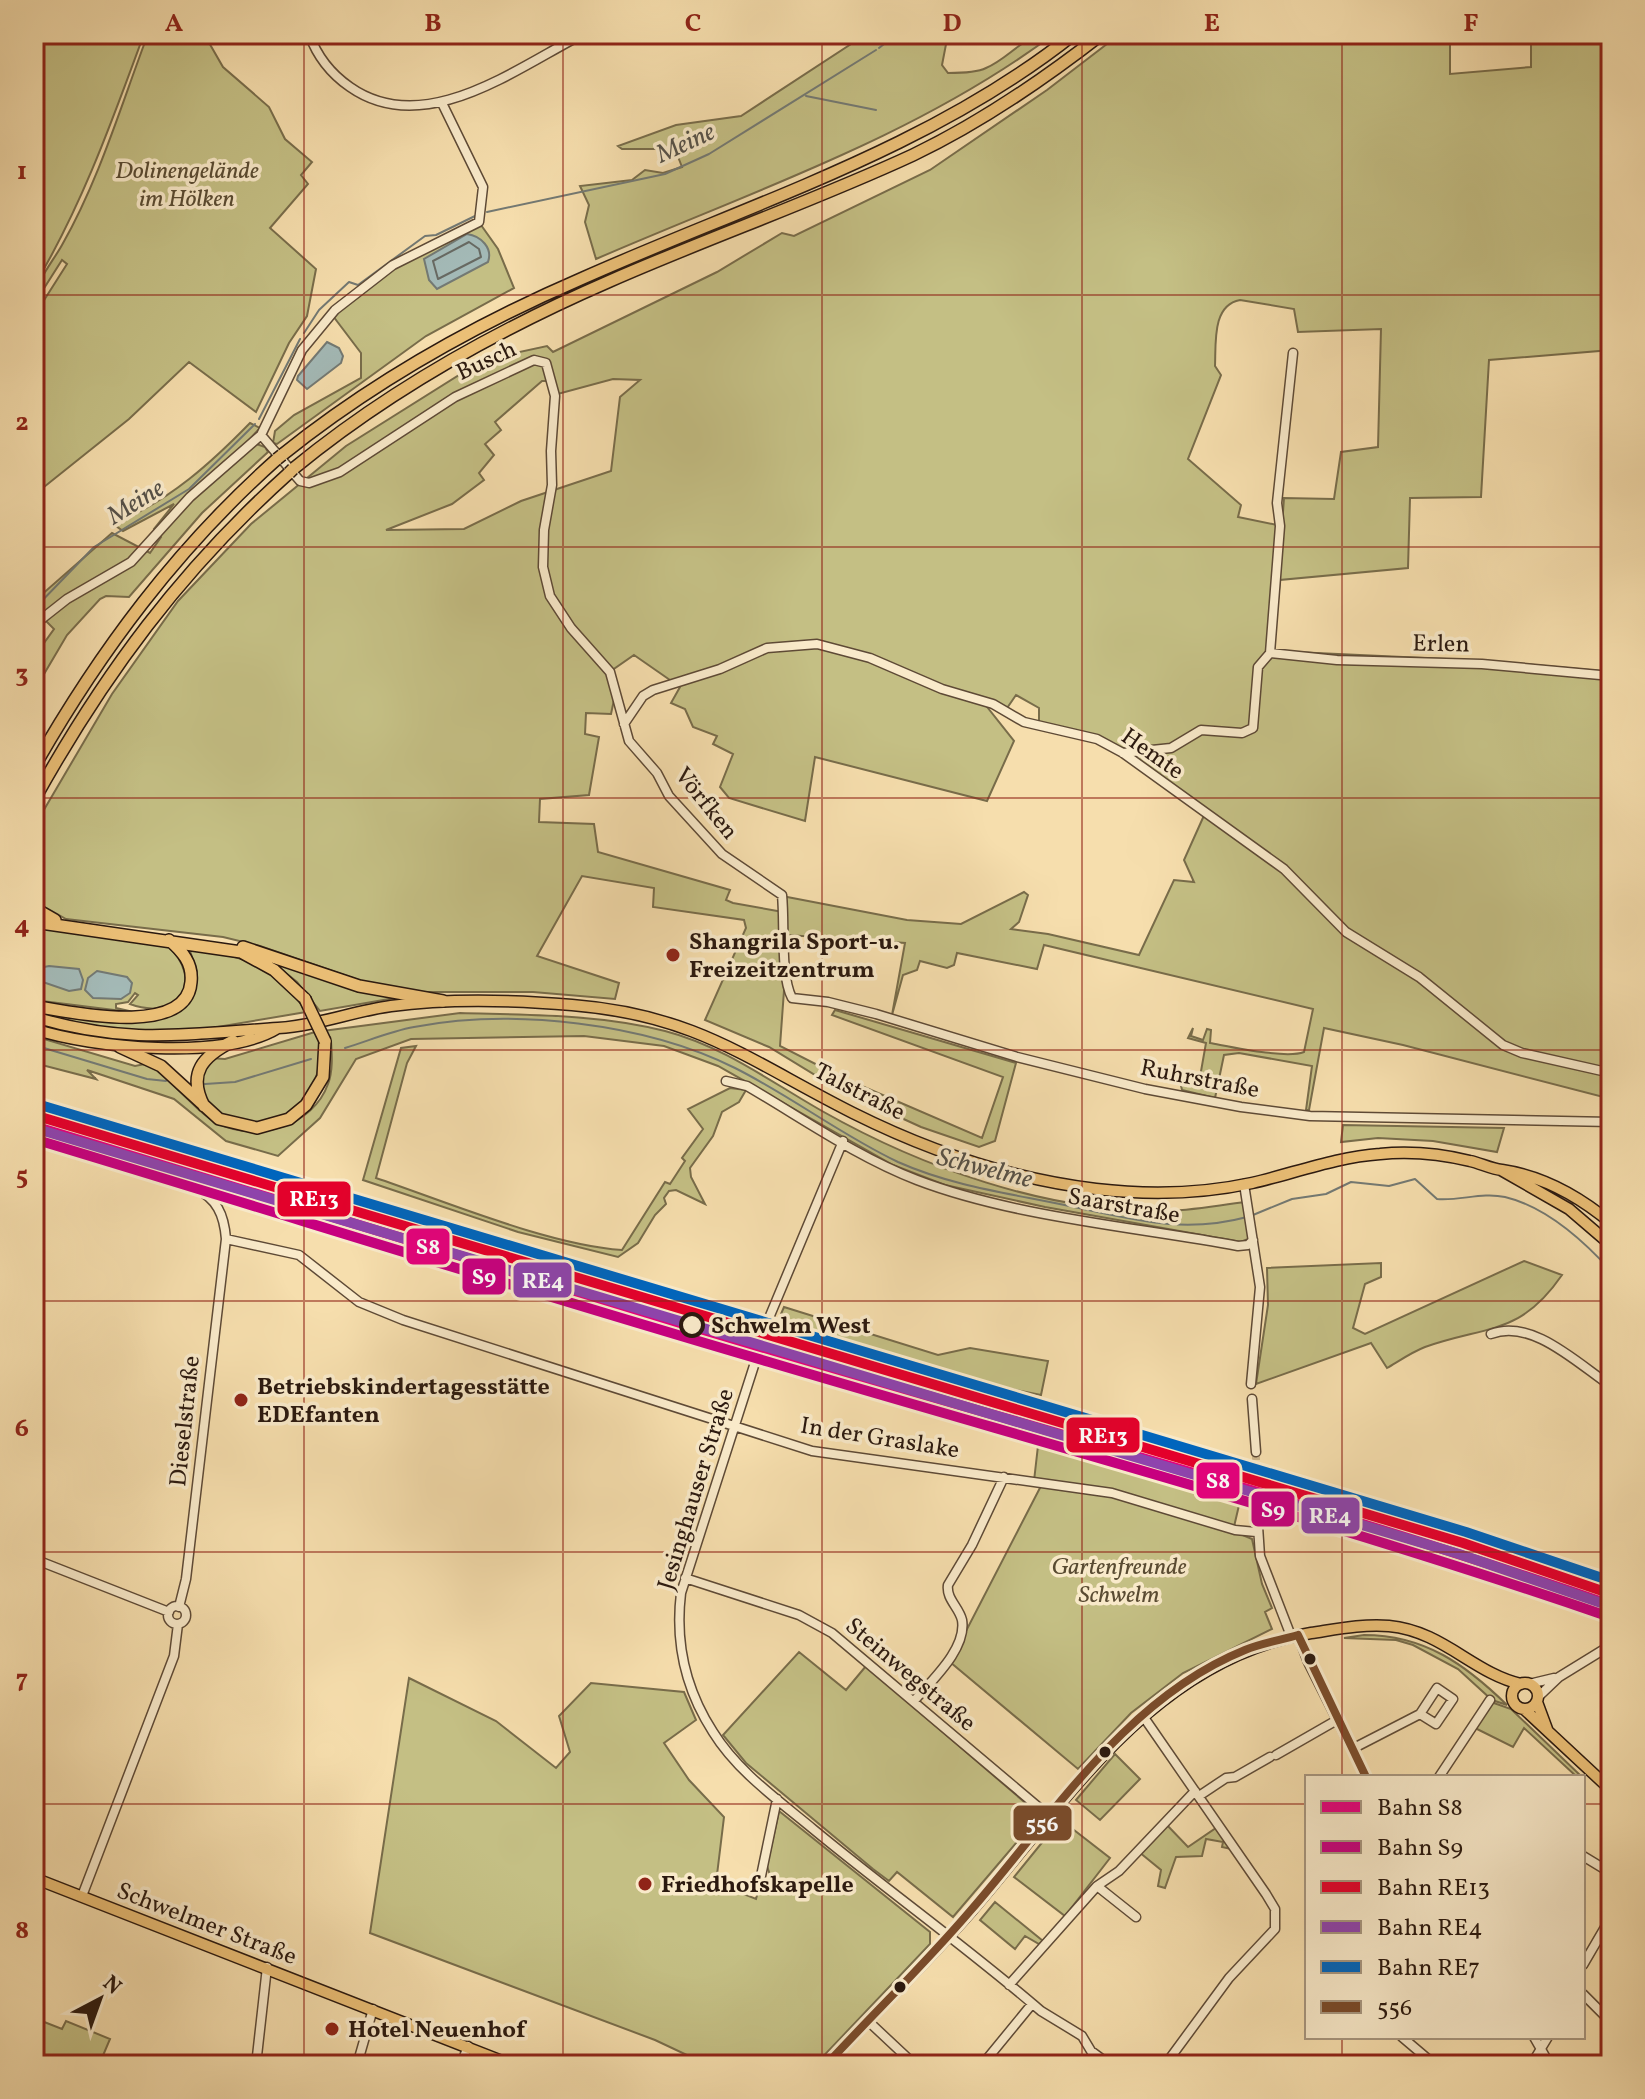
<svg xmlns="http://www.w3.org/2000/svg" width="1645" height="2099" viewBox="0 0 1645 2099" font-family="Vollkorn,serif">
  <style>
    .green { fill: #c4bf84; stroke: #786c4a; stroke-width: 2; fill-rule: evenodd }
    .water { fill: #a3b9b6; stroke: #737973; stroke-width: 2 }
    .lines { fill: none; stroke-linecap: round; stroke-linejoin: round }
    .shore { stroke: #676962; stroke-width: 2 }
    .stream { stroke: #737973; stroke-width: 2 }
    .minor-tunnel { stroke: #cdb78d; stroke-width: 8; stroke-dasharray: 8 4; stroke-linecap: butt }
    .minor-casing { stroke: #5e4a36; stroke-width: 11 }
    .major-casing { stroke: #2b190f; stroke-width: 13 }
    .highway-casing { stroke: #2b190f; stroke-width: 14 }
    .minor { stroke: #f9eaca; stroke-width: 8 }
    .major { stroke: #ebbf76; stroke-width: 10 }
    .highway { stroke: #ebbf76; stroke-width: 11 }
    .rail { stroke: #2b190f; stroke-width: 2; stroke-dasharray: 14 14; stroke-linecap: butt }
    .highway-bridge-casing { stroke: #2b190f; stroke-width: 14; stroke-linecap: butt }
    .highway-bridge { stroke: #ebbf76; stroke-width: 11 }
    .bus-1-casing { stroke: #f9eaca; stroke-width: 14 }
    .bus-1 { stroke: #7a4b2a; stroke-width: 8 }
    .rail-1-casing { stroke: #f9eaca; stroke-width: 16 }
    .rail-2-casing { stroke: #f9eaca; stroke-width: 16 }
    .rail-3-casing { stroke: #f9eaca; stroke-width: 16 }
    .rail-4-casing { stroke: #f9eaca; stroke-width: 16 }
    .rail-5-casing { stroke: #f9eaca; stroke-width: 16 }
    .rail-1 { stroke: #e5007d; stroke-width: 10 }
    .rail-2 { stroke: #c7007f; stroke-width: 10 }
    .rail-3 { stroke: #e4002b; stroke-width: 10 }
    .rail-4 { stroke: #8e44ad; stroke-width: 10 }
    .rail-5 { stroke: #0065bd; stroke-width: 10 }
    .grid { fill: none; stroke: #8f2418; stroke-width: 2; stroke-opacity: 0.55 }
    .poi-dot { fill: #8f2418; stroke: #f9eaca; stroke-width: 3 }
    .stop-dot { fill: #f9eaca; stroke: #2b190f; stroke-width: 4 }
    .bus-dot { fill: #2b190f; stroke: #f9eaca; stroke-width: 3 }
    .labels { text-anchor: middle; stroke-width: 7; stroke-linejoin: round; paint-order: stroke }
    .park-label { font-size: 24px; font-style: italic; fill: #594b32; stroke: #f9eaca }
    .street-label { font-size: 24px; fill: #2b190f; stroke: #f9eaca }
    .poi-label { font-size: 24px; font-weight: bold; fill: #2b190f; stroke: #f9eaca; text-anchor: start }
    .stop-label { font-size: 24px; font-weight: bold; fill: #2b190f; stroke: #f9eaca; text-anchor: start }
    .water-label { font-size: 26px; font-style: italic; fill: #555149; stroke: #f9eaca }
    .line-badge { stroke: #f9eaca; stroke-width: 3 }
    .badge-label { font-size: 22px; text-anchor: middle; font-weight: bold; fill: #fff }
    .neatline { fill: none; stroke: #8f2418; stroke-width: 3 }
    .grid-label { font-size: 26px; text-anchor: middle; font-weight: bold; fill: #8f2418 }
  </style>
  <rect width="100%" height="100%" fill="#f6dead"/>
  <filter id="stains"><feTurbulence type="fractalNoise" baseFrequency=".0025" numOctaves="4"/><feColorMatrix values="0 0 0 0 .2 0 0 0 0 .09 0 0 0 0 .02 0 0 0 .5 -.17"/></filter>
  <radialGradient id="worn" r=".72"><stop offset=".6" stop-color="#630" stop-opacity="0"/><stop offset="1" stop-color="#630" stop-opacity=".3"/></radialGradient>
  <path class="green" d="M34,34h110c-32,87 -62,172 -110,252v-24l5,-5 -5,-9z
    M148,34h56l19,33 46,40 16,32 27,23 -11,13 7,9 -38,44 46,41 -9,47 -18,27 -33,69 -67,-50 -60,57 -95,76v-179l33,-52 -5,-4 -28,44c0,-21 18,-41 28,-59 38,-67 59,-140 86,-211z
    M859,34h89l-6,31 6,8c12,0 28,0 38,-5 27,-12 36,-34 68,-34 -138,103 -302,157 -458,225l-11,-37 4,-17 -9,-19 52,-6 13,-10 18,3 19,-6 -7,-18h-53l-4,-3 58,-21 65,-9 110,-72z
    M1120,34h330v40l81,-7v-33h80v316l-122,10 -8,137 -71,1 -2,70 -128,12 -7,71 217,10 121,11v427l-208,-54 -79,-17 -15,82h-3l6,-44 -73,-13 -15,2 -9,43 -33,-8 -3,-13h21l6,-34 -18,-5 5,-10 -2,8 12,4 4,-11 4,1 -1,13c22,4 76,16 94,9l9,-43 -269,-64 -7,24 -80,-16 -3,12 -7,3 -27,-7 -3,9 -14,5 -11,40 13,-72 -117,-8 -8,111 61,31 141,61 21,-61 -171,-62 3,-5 181,53 -21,78 -16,6 -58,-20 -83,-38 -69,-42 -64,-27 41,-92 -2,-8 -91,-13 1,-19 -72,-12 -45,80 82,27 -4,16 -82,-7h-113l-47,-7 -113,-39 -37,-9 -157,-18 -32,-18 1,-76 77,-131 66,-93 73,-77 95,-78 137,-86 64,-14 6,6 164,-80 65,-39 12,3 136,-66 117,-80zM1240,300l54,9 4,23 83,-3 -3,118 -37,5 -7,47 -50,-1 -2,28 -44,-9 3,-12 -53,-46 33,-84 -6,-9c1,-23 -3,-61 25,-66zM613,379l27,1 -20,17 -9,74 -90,30 -57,28 -78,1 66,-26 32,-24 -5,-7 15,-18 -9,-11 16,-14 -6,-8 47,-41h11l1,14zM634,655l46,32 -9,16 14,6 8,18 24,9 -4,8 20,10 -13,33 9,11 76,23 10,-64 172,44 27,-60 -30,-38 21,8 11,-16 23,13v19l58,12 109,72 -22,49 10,22 -20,-2 -35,75 -91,-21 -37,-5 8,-7 9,-27 -4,-3 -63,32 -54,-4 -125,-24 1,16 -50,-9 -7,-3 4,-10 -132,-38 -4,-28 -55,-2 1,-23 49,-4 10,-58 -14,-3 1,-21 25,1 4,-19 -4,-24z
    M481,225l17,24 16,39 -88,48 -149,108 -4,-1 2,-12 19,-16 67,-37v-25l-28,-37 63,-49z
    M250,423l10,5 -12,13 17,6 3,5 -66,61 -73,84 -23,-1 -6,3 -33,36 -33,56v-34l20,-28 -10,-10 -10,3v-30l5,5 73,-64 38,20 11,-16 -7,-8 20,-25 -51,27 -7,-5 4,-5c51,-22 91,-58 130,-98z
    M34,926l133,19c39,36 11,77 -37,59l8,-9 -3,-2 -7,9 -12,2v4l22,5 -104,-13 4,-14 -4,-2z
    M189,948c51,7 88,16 117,64l-118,20 -84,-3 -70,-16v-4l104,12 51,-23 7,-13 1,-13z
    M271,961l124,37 -75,13 -23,-29z
    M460,1013c68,2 139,1 205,18 58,15 106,51 157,80 99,56 224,101 340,100 28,0 57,-6 84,-9l9,34 -14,6 -196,-35 -100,-22 -52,-20 -175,-99 -54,-20 -80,-10 -173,3 -55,20 -36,59 -42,38 -52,-15 -52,-42 -87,-29 9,9 -62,-16v-27l101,30 15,-3c21,17 48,51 69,61 39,18 94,2 109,-40 5,-13 4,-29 3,-43l-11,2c0,20 -2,37 -13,54 -20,30 -78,37 -100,6 -3,-5 -5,-12 -8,-17l10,-28 16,1 90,-27z
    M416,1046l-9,17 -31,115c71,24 173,67 246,72l43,-68 5,2 15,-23 -3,-3 21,-29 -15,-20 42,-21 16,2 -7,12 -17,10 -9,24 -23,32 1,9 14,27 -29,-14 -7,1 -5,7 2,6 -11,11 -17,28 -20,14 -100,-25 -155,-52 38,-132z
    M1343,1125l161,3 -7,24 -64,-11 -55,-3 -37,4z
    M1524,1261l38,14c-42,61 -75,50 -137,72 -13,5 -26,14 -38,21l-16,-25 -115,41 12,-79 -1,-37 114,-5v14l-16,7 -12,44 12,6z
    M784,1307l154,48 32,-7 78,13 -7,34 -66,-13 -198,-59z
    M1013,1421l239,72 -2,10 -10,-2 -7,30 19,8 10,45 10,24 -7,4 7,17 -89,44 -52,40 -53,56 -128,-107 93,-180 -9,-1 5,-44 -25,-10z
    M1364,1635c61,0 102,30 143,70l-15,-5 -34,-31 -45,-24 -17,-5 -52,-2z
    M799,1652l47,38 20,-24 170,146 -1,9 -82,96 -56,-45 -8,9 -16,-12 -127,-106 -23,-28z
    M409,1678l87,43 60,47 14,-16 -11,-36 32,-33 93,9 12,28 -32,23 25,37 35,37 -8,66 40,16 4,-14 12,-4 -5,-15 12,-55 151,121v12l-115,121h-107l-53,-25 -285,-107z
    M1491,1702l20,7 71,68h-5l-53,-49 -11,19 -38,-19z
    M1115,1754l25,25 -40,41 -24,-20z
    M1065,1823l45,35 -45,58 -51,-39 35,-43 4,3z
    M1166,1824l22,23 28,-19 15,21 -9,-2 1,-5 -17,-3 -4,17 -26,1 -11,31 -7,-2 3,-16 -22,-18z
    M995,1902l48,39 -4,3 -14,-8 -10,13 -35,-29z
    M34,2018l28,11 4,-8 44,18 -11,26h-58l-7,-3z"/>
  <path class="water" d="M467,234c14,2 26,14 21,28l-51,27 -8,-9 -5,-21z
    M327,342l12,6 4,8 -2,7 -34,26 -10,-9 1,-4z
    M49,966l30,3 4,11 -2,9 -12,2 -35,-12v-10z
    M97,971l30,6 5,6 -2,10 -9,6 -28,-1 -8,-8 3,-12z"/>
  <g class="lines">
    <path class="shore" d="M469,242l10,7 2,8 -43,22 -5,-18z"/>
    <path class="stream" d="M879,48l18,-14
      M806,96l70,14
      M487,212l178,-38 44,-20 167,-104
      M304,333l15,-23 30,-28 9,3 67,-49 11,-1 39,-19
      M259,419l41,-80
      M34,609l60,-62 95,-58 66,-65
      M34,1045l113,34 19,2
      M345,1048c23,-7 46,-17 69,-21 99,-19 231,-4 321,41 56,28 106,67 163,94 56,25 116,32 176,45 62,13 110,27 173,10
      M205,1084l30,-2 76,-23
      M1253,1215l39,-16 34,-5 25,-12 38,4 26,-7 22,20c23,2 45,-7 68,-2 42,10 78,43 106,74"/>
    <path class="minor-tunnel" d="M759,1350l10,-32
      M1256,1452v44"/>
    <defs>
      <path id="minor" d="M309,34c8,22 22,40 41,53 74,52 165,-18 233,-53
        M261,435l39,46 9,2 31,-11 115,-75 79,-37 12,3 9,33 -4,55 1,34 -8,45 -1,37 7,29 21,32 39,44 19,69 28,32 12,23 53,58 60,41c3,29 -2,80 10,103l36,4 48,12 141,43 128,32 96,18 69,9 301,6
        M34,625l33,-26 64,-37 59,-65 71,-62 41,-85 33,-40 58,-45 86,-43 4,-35 -41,-84
        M1270,653l67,7 145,4 129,12
        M624,724l19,-28 10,-6 67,-21 47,-21 50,-4 53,14 72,31 51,15 31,18 73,17 26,14 161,116 62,63 73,45 84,68 19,8 89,20
        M1123,753l48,-5 30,-18 41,3 11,-5 5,-61 12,-14 10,-127 -3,-23 16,-150
        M726,1081l21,5c55,32 110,71 170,94 97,37 219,47 321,66l10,-1 5,-5
        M34,1139l160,48c23,12 30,27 32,52l-40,340 -7,28
        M1244,1184l16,103 -9,97
        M226,1239l73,16 60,47 44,18 409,131 300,42 123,37 21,2
        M769,1318l74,-177
        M1491,1334c41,-16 87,30 120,52
        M759,1350l-78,243c-6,49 5,97 32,139 24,39 65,68 100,97 75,62 155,119 228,182l41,25 9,15 19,14
        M1252,1399l4,53
        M1256,1496l4,60 31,80
        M34,1559l135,53
        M685,1578l114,37 33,18 217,183
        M168 1615a9 9 0 1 1 18 0a9 9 0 1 1-18 0Z
        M1298,1635l10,27 58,115
        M1529,1684l25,-6
        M1538,1697l21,-20 52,-32
        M914,1701c17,-20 53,-52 48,-81 -3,-13 -16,-21 -14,-35l24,-40 32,-68
        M1143,1716l123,178 9,15v20l-46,49 -64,87
        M1352,1749l68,-35 16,10 17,-25 -16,-11 -17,26
        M1276,1755l61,-35
        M1439,1777l51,-77
        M1199,1796l27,-18 9,-1 35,-20
        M1583,1856l28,17
        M761,1876l16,-77
        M1097,1886l39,31
        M82,1896l92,-240 4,-32
        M1583,1965l28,-48
        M1009,1985l88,-99 22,-15 76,-80
        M1583,1994l28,28
        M868,2021l47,44
        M1402,2037l33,28
        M1534,2037l16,28
        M256,2065l11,-98
        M357,2065l16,-56
        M461,2065l7,-19
        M982,2065l50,-61
        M1531,2065l17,-28"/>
      <path id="major" d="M34,1017c94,28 151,17 244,11 38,-2 76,-17 113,-22 60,-8 121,-6 181,-1 124,10 176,55 281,108 76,38 159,66 243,76 51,6 105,5 156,-6 43,-10 84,-26 128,-29 30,-3 61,0 90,7 10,2 21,8 32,9 40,6 78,27 109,53
        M34,1029c58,19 190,32 244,-1
        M1501,1170l68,39 42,36
        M1512 1696a13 13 0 1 1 26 0a13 13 0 1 1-26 0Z
        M1537,1702l10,27
        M1524,1709l87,81
        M34,1878l478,187
        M826,2065c48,-52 99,-101 146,-155 95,-110 183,-252 339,-277 27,-4 51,-9 78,-7 54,5 84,47 132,58"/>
      <path id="highway" d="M282,455c92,-74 192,-130 301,-177 166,-74 347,-129 491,-244
        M293,469c96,-79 204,-139 317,-188 100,-44 204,-80 303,-126 67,-32 130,-75 189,-121
        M34,767c66,-116 143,-219 243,-308
        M34,800c70,-126 147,-230 255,-327
        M34,908l21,12
        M34,922l207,30 33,18 31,29
        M243,947l116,39 84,15
        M34,1006c35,6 153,32 157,-24 2,-19 -9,-31 -22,-42
        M120,1047l41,19 58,53 38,9 32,-9 17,-14 17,-28 2,-36
        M204,1106c-17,-33 -1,-50 29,-65"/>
    </defs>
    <use href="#minor" class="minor-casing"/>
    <use href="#major" class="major-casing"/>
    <use href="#highway" class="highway-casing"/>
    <use href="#minor" class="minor"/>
    <use href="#major" class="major"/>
    <use href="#highway" class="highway"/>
    <path class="rail" d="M34,1105l1428,427 149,52"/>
    <defs>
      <path id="highway-bridge" d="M277,459l5,-4
        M289,473l4,-4
        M305,999l20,42"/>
    </defs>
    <use href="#highway-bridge" class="highway-bridge-casing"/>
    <use href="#highway-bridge" class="highway-bridge"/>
    <defs>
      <path id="bus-1" d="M1298,1635l68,142
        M826,2065c48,-52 99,-101 145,-155 81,-93 155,-212 274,-260 17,-7 36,-10 53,-15"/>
    </defs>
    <use href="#bus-1" class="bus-1-casing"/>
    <use href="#bus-1" class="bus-1"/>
    <defs>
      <path id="rail-1" d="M34,1126c246,75 491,151 737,224 281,83 563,159 840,255"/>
      <path id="rail-2" d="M34,1139c245,74 489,151 735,223 280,83 562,159 838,254"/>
      <path id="rail-3" d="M34,1115l1429,428 148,51"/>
      <path id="rail-4" d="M34,1128l1425,426 148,51"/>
      <path id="rail-5" d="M37,1104l1429,428 145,49"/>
    </defs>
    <use href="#rail-1" class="rail-1-casing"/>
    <use href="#rail-2" class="rail-2-casing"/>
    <use href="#rail-3" class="rail-3-casing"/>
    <use href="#rail-4" class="rail-4-casing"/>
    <use href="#rail-5" class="rail-5-casing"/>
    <use href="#rail-1" class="rail-1"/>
    <use href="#rail-2" class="rail-2"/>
    <use href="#rail-3" class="rail-3"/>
    <use href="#rail-4" class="rail-4"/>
    <use href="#rail-5" class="rail-5"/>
  </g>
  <path class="grid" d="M304,34v2031M563,34v2031M822,34v2031M1082,34v2031M1342,34v1743M34,295h1577M34,547h1577M34,798h1577M34,1050h1577M34,1301h1577M34,1552h1577M34,1804h1273M1583,1804h28M1342,2037v28"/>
  <g class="poi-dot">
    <circle cx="673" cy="955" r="8"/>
    <circle cx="241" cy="1400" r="8"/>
    <circle cx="645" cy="1884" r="8"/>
    <circle cx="332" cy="2029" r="8"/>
  </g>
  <circle class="stop-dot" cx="692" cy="1325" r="11"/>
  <g class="bus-dot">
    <circle cx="1310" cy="1659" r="7"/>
    <circle cx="1105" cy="1752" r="7"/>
    <circle cx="900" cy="1987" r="7"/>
  </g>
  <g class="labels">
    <g class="park-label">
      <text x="187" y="178">Dolinengelände<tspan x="187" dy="28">im Hölken</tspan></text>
      <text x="1119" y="1574">Gartenfreunde<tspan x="1119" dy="28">Schwelm</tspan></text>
    </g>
    <g class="street-label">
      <text transform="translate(486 360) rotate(-25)" y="8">Busch</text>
      <text transform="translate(1441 643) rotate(1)" y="8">Erlen</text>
      <text transform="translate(1153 753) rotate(35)" y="8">Hemte</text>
      <text transform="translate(707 803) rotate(51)" y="8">Vörfken</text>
      <text transform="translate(1200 1078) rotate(11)" y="8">Ruhrstraße</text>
      <text transform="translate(860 1091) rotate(27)" y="8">Talstraße</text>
      <text transform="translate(1124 1205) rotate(10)" y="8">Saarstraße</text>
      <text transform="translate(184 1421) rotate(-84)" y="8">Dieselstraße</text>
      <text transform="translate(880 1437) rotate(9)" y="8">In der Graslake</text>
      <text transform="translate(695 1489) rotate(-73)" y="8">Jesinghauser Straße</text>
      <text transform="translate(911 1674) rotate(40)" y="8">Steinwegstraße</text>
      <text transform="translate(207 1923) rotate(21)" y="8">Schwelmer Straße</text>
    </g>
    <g class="poi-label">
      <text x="689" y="949">Shangrila Sport-u.<tspan x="689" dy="28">Freizeitzentrum</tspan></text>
      <text x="257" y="1394">Betriebskindertagesstätte<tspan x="257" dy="28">EDEfanten</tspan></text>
      <text x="661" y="1892">Friedhofskapelle</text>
      <text x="348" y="2037">Hotel Neuenhof</text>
    </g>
    <g class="stop-label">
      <text x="711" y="1333">Schwelm West</text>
    </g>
    <g class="water-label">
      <text transform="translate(685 142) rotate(-25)" y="9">Meine</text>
      <text transform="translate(135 501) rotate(-32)" y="9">Meine</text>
      <text transform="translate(985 1167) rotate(14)" y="9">Schwelme</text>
    </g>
  </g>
  <g class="line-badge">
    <rect x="276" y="1180" width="76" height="38" rx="8" fill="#e4002b"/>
    <rect x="405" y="1227" width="46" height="39" rx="8" fill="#e5007d"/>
    <rect x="461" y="1257" width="46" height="39" rx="8" fill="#c7007f"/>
    <rect x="512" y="1261" width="61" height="38" rx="8" fill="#8e44ad"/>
    <rect x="1065" y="1416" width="76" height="38" rx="8" fill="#e4002b"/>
    <rect x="1195" y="1461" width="46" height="39" rx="8" fill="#e5007d"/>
    <rect x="1250" y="1490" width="46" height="38" rx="8" fill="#c7007f"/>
    <rect x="1300" y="1496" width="61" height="39" rx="8" fill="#8e44ad"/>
    <rect x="1012" y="1804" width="61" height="38" rx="8" fill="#7a4b2a"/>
  </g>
  <g class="badge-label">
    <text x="314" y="1206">RE13</text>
    <text x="428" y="1254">S8</text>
    <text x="484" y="1284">S9</text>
    <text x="543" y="1288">RE4</text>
    <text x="1103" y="1443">RE13</text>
    <text x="1218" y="1488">S8</text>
    <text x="1273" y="1517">S9</text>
    <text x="1330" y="1523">RE4</text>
    <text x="1042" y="1831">556</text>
  </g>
  <rect width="1645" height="2099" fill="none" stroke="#f6dead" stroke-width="88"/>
  <rect x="1305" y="1775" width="280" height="264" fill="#f9eaca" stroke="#a7967f" stroke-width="2"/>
  <rect x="1321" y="1801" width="40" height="12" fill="#e5007d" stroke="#a7967f" stroke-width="2"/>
  <text x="1377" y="1815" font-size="24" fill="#2b190f">Bahn S8</text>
  <rect x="1321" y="1841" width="40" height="12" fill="#c7007f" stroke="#a7967f" stroke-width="2"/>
  <text x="1377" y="1855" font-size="24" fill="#2b190f">Bahn S9</text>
  <rect x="1321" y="1881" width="40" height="12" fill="#e4002b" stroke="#a7967f" stroke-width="2"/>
  <text x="1377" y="1895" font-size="24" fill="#2b190f">Bahn RE13</text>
  <rect x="1321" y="1921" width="40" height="12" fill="#8e44ad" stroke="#a7967f" stroke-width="2"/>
  <text x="1377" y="1935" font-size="24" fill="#2b190f">Bahn RE4</text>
  <rect x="1321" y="1961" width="40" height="12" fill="#0065bd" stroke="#a7967f" stroke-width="2"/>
  <text x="1377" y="1975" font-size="24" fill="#2b190f">Bahn RE7</text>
  <rect x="1321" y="2001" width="40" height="12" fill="#7a4b2a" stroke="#a7967f" stroke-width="2"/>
  <text x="1377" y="2015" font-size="24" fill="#2b190f">556</text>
  <g transform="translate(100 1999) rotate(41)" stroke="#f9eaca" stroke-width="6" paint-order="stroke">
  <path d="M0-6L14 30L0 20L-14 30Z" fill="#2b190f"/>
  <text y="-12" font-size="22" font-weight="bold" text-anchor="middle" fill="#2b190f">N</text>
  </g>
  <rect x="44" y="44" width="1557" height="2011" class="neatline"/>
  <g class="grid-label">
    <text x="174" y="31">A</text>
    <text x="433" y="31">B</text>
    <text x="693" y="31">C</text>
    <text x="952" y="31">D</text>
    <text x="1212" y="31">E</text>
    <text x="1471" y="31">F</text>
    <text x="22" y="179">1</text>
    <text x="22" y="430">2</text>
    <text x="22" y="682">3</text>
    <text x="22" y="933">4</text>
    <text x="22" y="1184">5</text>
    <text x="22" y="1436">6</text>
    <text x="22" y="1687">7</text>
    <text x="22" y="1938">8</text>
  </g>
  <rect width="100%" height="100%" filter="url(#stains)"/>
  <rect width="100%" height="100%" fill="url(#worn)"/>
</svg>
